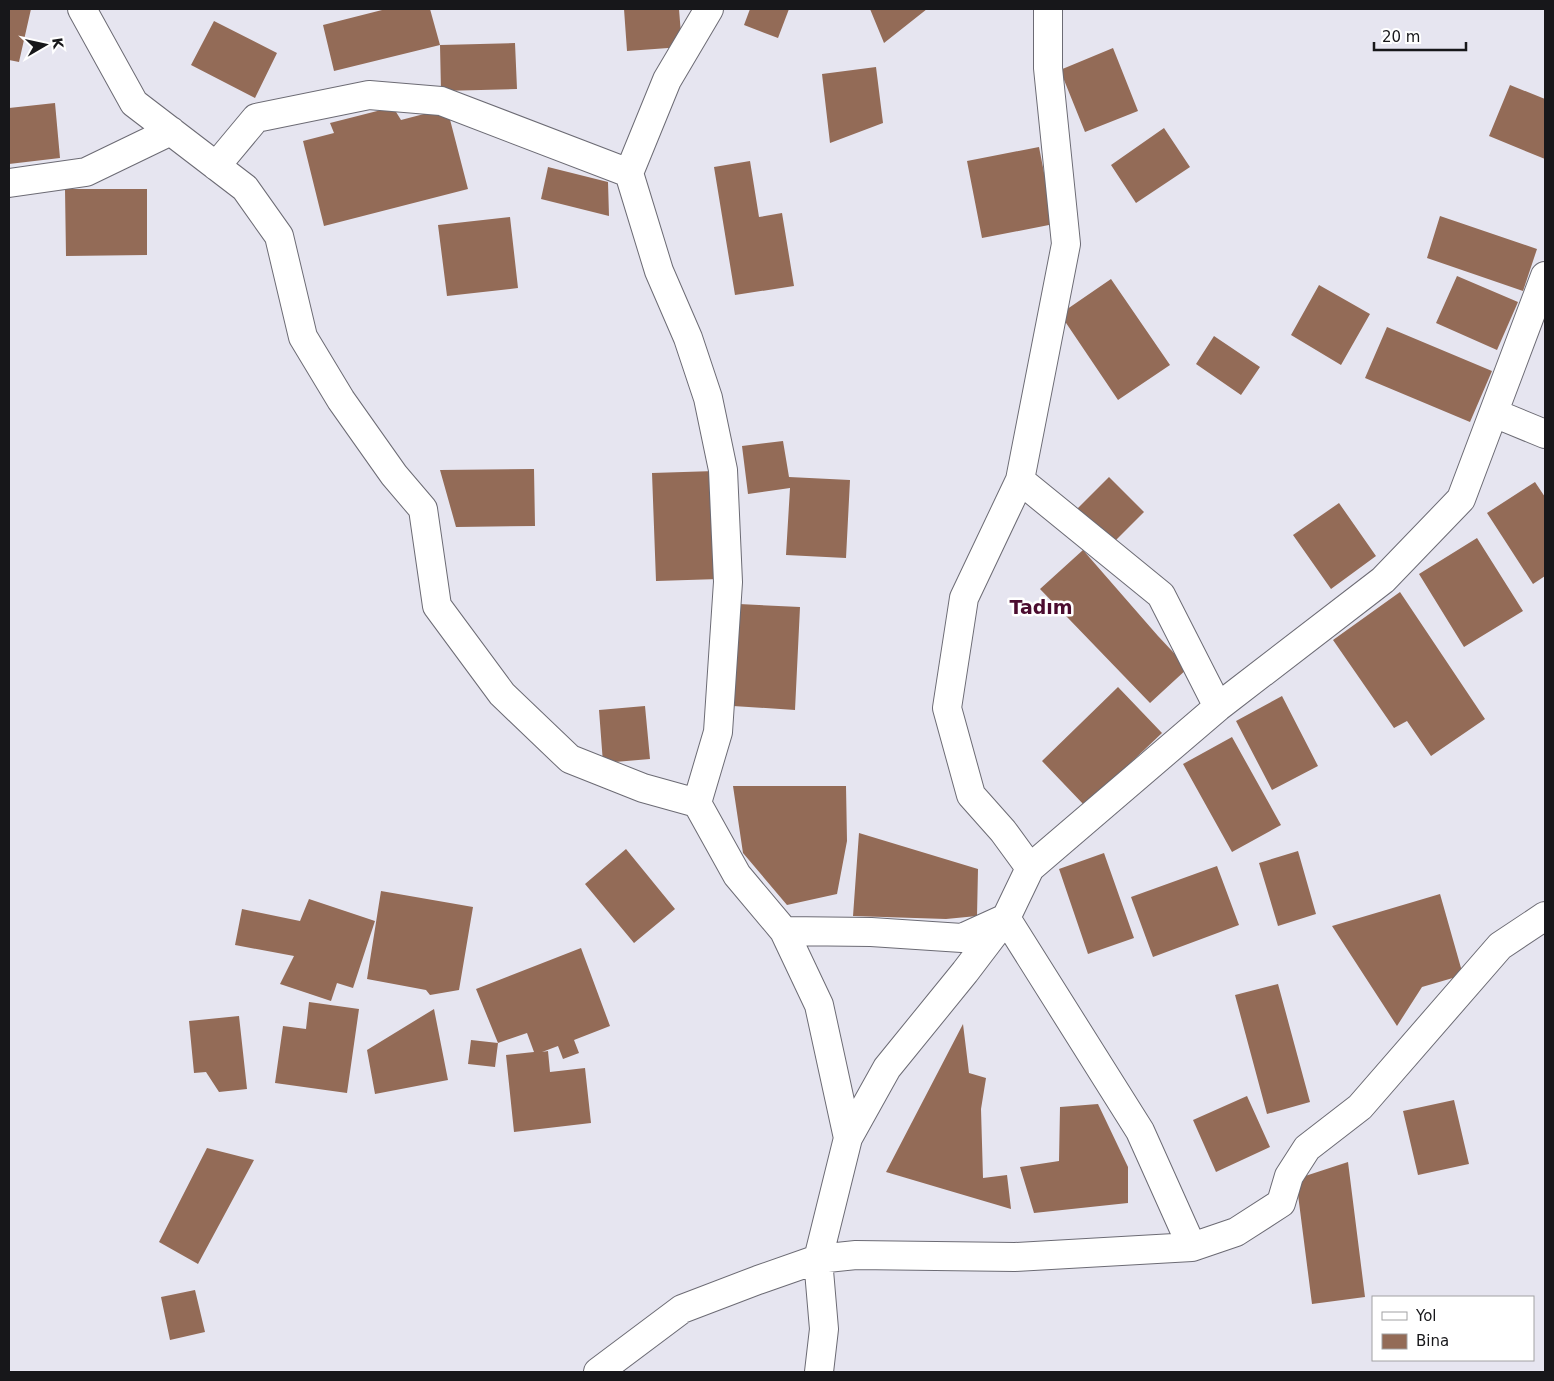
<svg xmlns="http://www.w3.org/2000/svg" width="1554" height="1381" viewBox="0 0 1554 1381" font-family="'DejaVu Sans',sans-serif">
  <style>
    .building { fill: #936b57 }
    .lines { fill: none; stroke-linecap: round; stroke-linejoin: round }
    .minor-casing { stroke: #6c6b74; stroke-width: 30 }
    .minor { stroke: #fff; stroke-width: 28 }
    .labels { text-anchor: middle; stroke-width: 5; stroke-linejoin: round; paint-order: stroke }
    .quarter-label { font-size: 19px; font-weight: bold; fill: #4b0c2f; stroke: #fff }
  </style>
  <rect width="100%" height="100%" fill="#e6e5f0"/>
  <path class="building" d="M9,9h22l-12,53 -10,-2z
    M386,9h44l10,36 75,-2 2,46 -76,2 -1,-46 -106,26 -11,-46z
    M624,9h55l3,38 -55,4z
    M750,9h39l-11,29 -34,-13z
    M870,9h57l-43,34z
    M214,21l63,32 -22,45 -64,-33z
    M1113,48l25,63 -53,21 -25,-62z
    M876,67l7,56 -53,20 -8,-69z
    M1510,85l35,14v60l-56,-23z
    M55,103l5,55 -51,6v-56z
    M393,107l8,13 46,-12 21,81 -144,37 -21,-85 31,-8 -4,-10z
    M1164,128l26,39 -54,36 -25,-38z
    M1039,147l15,77 -72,14 -15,-77z
    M750,161l9,56 23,-4 12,73 -59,9 -21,-128z
    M548,167l60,15 1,34 -68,-17z
    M65,189h82v66l-81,1z
    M1440,216l97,33 -14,42 -96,-33z
    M510,217l8,71 -71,8 -9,-71z
    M1457,276l61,26 -21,48 -61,-27z
    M1111,279l59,86 -52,35 -58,-86z
    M1319,285l51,29 -29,51 -50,-30z
    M1387,327l105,44 -22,51 -105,-44z
    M1214,336l46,31 -19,28 -45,-31z
    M783,441l6,36 61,3 -4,78 -60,-3 4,-67 -42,6 -6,-48z
    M534,469l1,57 -79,1 -16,-57z
    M715,471l4,108 -63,2 -4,-108z
    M1109,477l35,35 -32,32 -35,-35z
    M1535,482l10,15v79l-12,8 -46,-71z
    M1339,503l37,53 -45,33 -38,-54z
    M1477,538l46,73 -59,36 -45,-73z
    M1083,550l75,86 30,32 -38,35 -110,-114z
    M1400,592l85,127 -54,37 -24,-35 -13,7 -61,-88z
    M739,604l61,3 -5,103 -62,-4z
    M1118,687l44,46 -77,73 -43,-45z
    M1282,696l36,70 -46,24 -36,-69z
    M645,706l5,53 -47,4 -4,-53z
    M1232,737l49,88 -49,27 -49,-88z
    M733,786h113l1,55 -10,53 -50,11 -44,-52z
    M859,833l119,36 -1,47 -31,3 -93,-3z
    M626,849l49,60 -41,34 -49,-59z
    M1298,851l18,63 -38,12 -19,-63z
    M1104,853l30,85 -46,16 -29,-85z
    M1217,866l22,59 -86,32 -22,-60z
    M381,891l92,16 -14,83 -29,5 -4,-5 -59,-11z
    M1440,894l23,81 -41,12 -25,39 -65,-100z
    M309,899l66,22 -22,67 -16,-5 -6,18 -51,-17 14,-28 -59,-11 7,-36 58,12z
    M581,948l29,78 -36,14 5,13 -16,6 -5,-13 -16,6 6,-1 2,21 35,-4 6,55 -77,9 -8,-77 28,-3 -7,-19 -29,10 -22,-54z
    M1278,984l32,118 -43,12 -32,-119z
    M309,1002l50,7 -12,84 -72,-10 8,-57 23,3z
    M434,1009l14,71 -73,14 -8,-44z
    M239,1016l8,73 -28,3 -13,-20 -12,1 -5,-52z
    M963,1024l6,49 17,5 -5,31 2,69 24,-3 4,34 -125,-37z
    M471,1040l27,3 -3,24 -27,-3z
    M1247,1096l23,51 -54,25 -23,-52z
    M1454,1100l15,64 -51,11 -15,-64z
    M1098,1104l30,63v36l-94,10 -14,-46 39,-6 1,-54z
    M207,1148l47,12 -56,104 -39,-22z
    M1348,1162l17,135 -53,7 -16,-125z
    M195,1290l10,42 -35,8 -9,-43z"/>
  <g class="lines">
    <defs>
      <path id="minor" d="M82,9l52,94 111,85 34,48 24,101 38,63 53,75 29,34 14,97 65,88 68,65 73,29 54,15 40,72 47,56 87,1 91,6 44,-20 134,213 52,116
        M216,166l40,-48 113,-23 72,6 188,72
        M9,183l77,-11 85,-41
        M1494,413l51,21
        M1020,480l141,115 57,112
        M697,803l21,-71 10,-150 -5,-112 -15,-72 -20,-60 -29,-67 -30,-98 38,-93 42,-71
        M1030,868l-27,-37 -32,-36 -24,-87 17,-110 56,-118 46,-236 -18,-176v-59
        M784,931l35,74 29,133
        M598,1372l84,-63 76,-29 60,-21 30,-121 39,-70 78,-96 41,-54 24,-50 188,-161 165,-127 78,-81 84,-223
        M819,1372l5,-43 -6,-70 38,-4 159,2 177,-10 44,-15 45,-29 8,-27 18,-28 53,-41 140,-161 45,-30"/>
    </defs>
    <use href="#minor" class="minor-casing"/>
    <use href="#minor" class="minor"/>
  </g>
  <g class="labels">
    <g class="quarter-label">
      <text x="1041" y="614">Tadım</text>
    </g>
  </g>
  <rect width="1554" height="1381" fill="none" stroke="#17171a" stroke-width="20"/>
  <rect x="1372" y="1296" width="162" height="65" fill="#ffffff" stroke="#a2a2a3"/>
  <rect x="1382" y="1312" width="25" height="8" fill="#ffffff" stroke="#a2a2a3"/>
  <text x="1416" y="1321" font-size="15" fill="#17171a">Yol</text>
  <rect x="1382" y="1334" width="25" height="15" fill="#936b57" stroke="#a2a2a3"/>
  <text x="1416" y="1346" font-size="15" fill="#17171a">Bina</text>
  <g transform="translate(45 45) rotate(81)" stroke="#ffffff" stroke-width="4" paint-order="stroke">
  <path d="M0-4L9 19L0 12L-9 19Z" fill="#17171a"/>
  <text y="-8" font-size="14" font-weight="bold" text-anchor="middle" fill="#17171a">K</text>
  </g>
  <path d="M1374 42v8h92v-8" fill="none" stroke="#17171a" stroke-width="2.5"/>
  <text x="1382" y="42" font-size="15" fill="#17171a" stroke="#ffffff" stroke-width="4" paint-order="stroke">20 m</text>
</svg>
